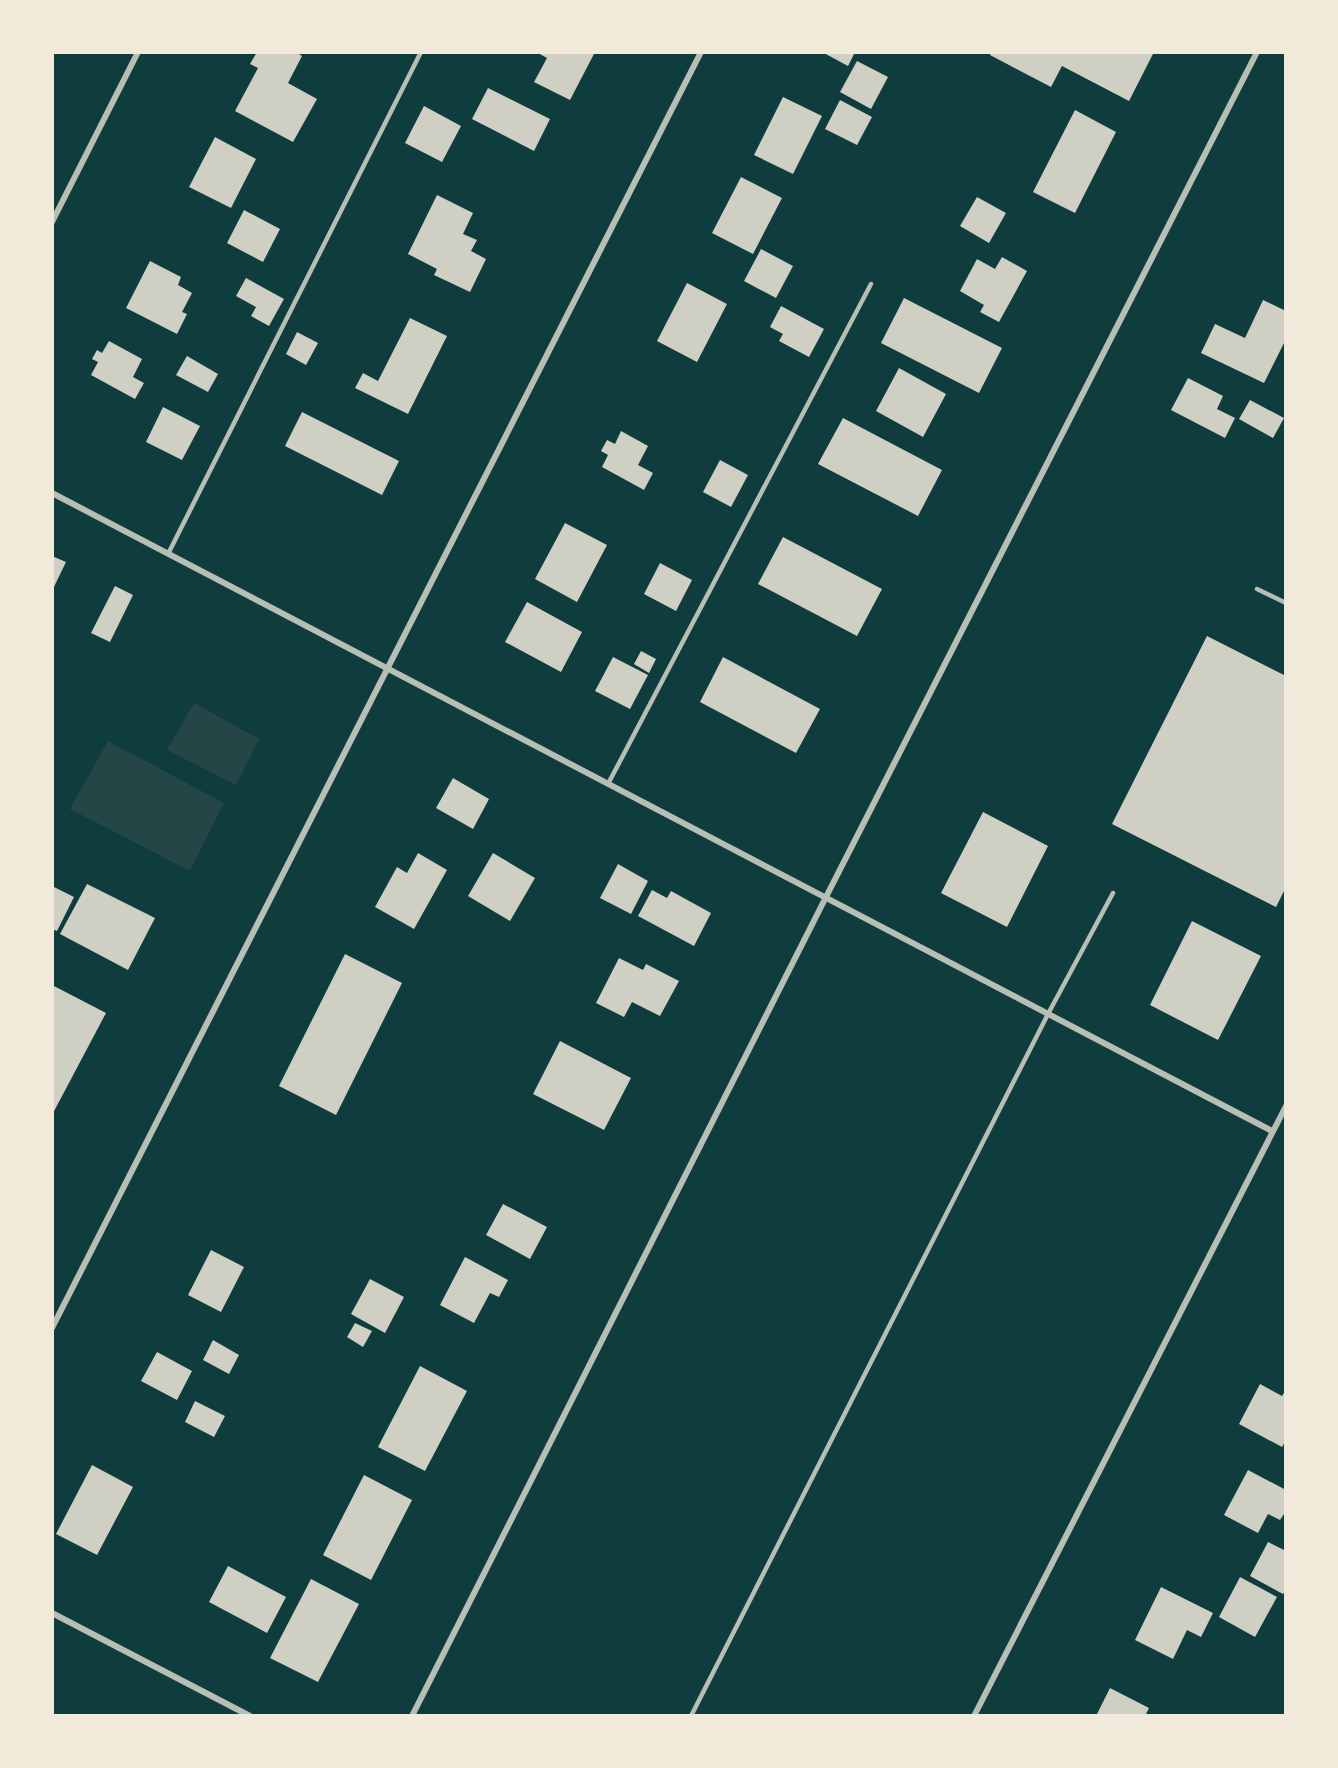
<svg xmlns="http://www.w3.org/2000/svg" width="1338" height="1768" viewBox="0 0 1338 1768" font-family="Inter,sans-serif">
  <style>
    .green { fill: #244646 }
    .building { fill: #cfcfc3 }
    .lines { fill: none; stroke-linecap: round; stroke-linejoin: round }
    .service { stroke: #b8beb3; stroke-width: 4.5 }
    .minor { stroke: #b8beb3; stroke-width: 6 }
  </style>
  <rect width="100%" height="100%" fill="#0f3d3e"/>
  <path class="green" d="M194,703l65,36 -23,46 -69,-35z
    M108,741l116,62 -34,68 -120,-62z"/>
  <path class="building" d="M257,52h39l6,4 -14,27 29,16 -24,43 -58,-31 23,-43 -8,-4z
    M536,52h59l-25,48 -36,-18 13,-24z
    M822,52h33l-7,14z
    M991,52h163l-25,49 -67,-35 -11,21 -61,-32z
    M857,61l31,16 -17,32 -31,-17z
    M488,88l62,31 -16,32 -62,-32z
    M783,97l39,19 -29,58 -39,-19z
    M840,100l32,17 -15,28 -32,-16z
    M424,106l37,20 -19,36 -37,-19z
    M1075,110l41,22 -41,81 -42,-21z
    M215,137l41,22 -25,49 -42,-21z
    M741,177l41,21 -29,56 -41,-21z
    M437,195l36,18 -10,21 14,6 -6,11 15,8 -16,33 -36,-17 3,-6 -29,-15z
    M977,197l29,16 -17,30 -29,-17z
    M244,210l36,19 -17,33 -36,-19z
    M761,249l32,17 -17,32 -32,-17z
    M1002,257l25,14 -28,51 -19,-10 4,-7 -24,-14 17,-32 18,10z
    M150,261l31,16 -3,8 14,8 -10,19 5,2 -10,20 -51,-26z
    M246,278l38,21 -15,27 -18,-10 5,-9 -20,-11z
    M687,283l40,21 -30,58 -40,-21z
    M904,298l98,50 -23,45 -98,-50z
    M1263,300l23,11v28l-22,44 -63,-30 14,-29 30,14z
    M781,306l43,23 -15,28 -30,-16 4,-7 -13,-7z
    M410,318l37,18 -39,78 -53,-26 8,-15 15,8z
    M297,332l21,11 -12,22 -20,-11z
    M109,341l33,18 -9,18 11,6 -9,16 -44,-24 7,-13 -6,-3 5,-9 5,3z
    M187,356l31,18 -10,18 -32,-17z
    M899,368l47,26 -23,43 -47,-26z
    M1188,378l35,18 -6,13 18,9 -10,20 -54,-28z
    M1250,400l34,18 -11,20 -34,-19z
    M163,407l37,19 -18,34 -36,-18z
    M302,412l97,49 -17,34 -97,-49z
    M843,418l99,52 -24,46 -100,-52z
    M621,431l27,15 -10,19 15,8 -9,17 -42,-23 6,-12 -7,-4 6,-11 8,4z
    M720,460l28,15 -17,32 -28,-15z
    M565,523l42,22 -30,57 -42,-23z
    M783,537l99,52 -25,47 -99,-52z
    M52,556l14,6 -14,29z
    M660,563l32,17 -16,31 -32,-17z
    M115,586l18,9 -23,47 -19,-9z
    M527,602l55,30 -21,40 -56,-30z
    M1207,636l79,40v211l-10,20 -164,-83z
    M641,651l15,8 -7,14 -15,-9z
    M613,657l35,18 -18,34 -35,-18z
    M723,657l97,52 -24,44 -96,-51z
    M453,778l36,21 -16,30 -37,-21z
    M983,812l65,34 -41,81 -66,-34z
    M418,853l29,17 -33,59 -39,-22 22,-40 10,6z
    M493,853l42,25 -25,43 -42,-25z
    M618,864l30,17 -17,33 -31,-16z
    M87,884l68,34 -27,52 -68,-36z
    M52,886l22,11 -17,34 -5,-2z
    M652,890l15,8 4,-7 40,22 -17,33 -56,-30z
    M1192,921l69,35 -43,84 -68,-35z
    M345,954l57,29 -66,132 -57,-29z
    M619,958l24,12 3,-6 33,17 -19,35 -28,-14 -8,15 -28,-14z
    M52,985l54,28 -54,102z
    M560,1041l71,37 -27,52 -71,-36z
    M503,1204l44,23 -17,32 -44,-24z
    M211,1250l33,17 -23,45 -33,-17z
    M465,1257l43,23 -9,17 -9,-4 -16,30 -34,-18z
    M370,1279l34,18 -19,36 -34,-19z
    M355,1323l17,8 -9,16 -16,-10z
    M213,1340l26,15 -10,19 -26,-14z
    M157,1352l35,19 -15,29 -36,-19z
    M420,1366l47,25 -42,80 -47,-24z
    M1260,1384l22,12 4,-6v50l-4,7 -43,-23z
    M195,1401l30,15 -11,21 -29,-15z
    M92,1465l41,22 -36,68 -41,-21z
    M1248,1470l38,20v21l-6,9 -12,-6 -10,19 -34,-18z
    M364,1475l48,25 -41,80 -48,-25z
    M1268,1542l18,9v39l-3,4 -33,-18z
    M228,1566l58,31 -19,36 -58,-31z
    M1240,1577l37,20 -22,40 -36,-20z
    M311,1579l48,25 -41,78 -48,-24z
    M1161,1587l52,26 -12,24 -14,-7 -14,29 -38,-19z
    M1110,1688l39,20 -4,8h-49z"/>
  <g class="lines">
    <path class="service" d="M168,554l253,-502
      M1257,589l29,14
      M608,784l263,-500
      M691,1716l357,-702 65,-121"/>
    <path class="minor" d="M52,222l86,-170
      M52,493l1220,638
      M52,1328l649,-1276
      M52,1613l198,103
      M412,1716l414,-819 431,-845
      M974,1716l312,-610"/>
  </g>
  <rect width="1338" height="1768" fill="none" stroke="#f1e9da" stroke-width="108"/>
</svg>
